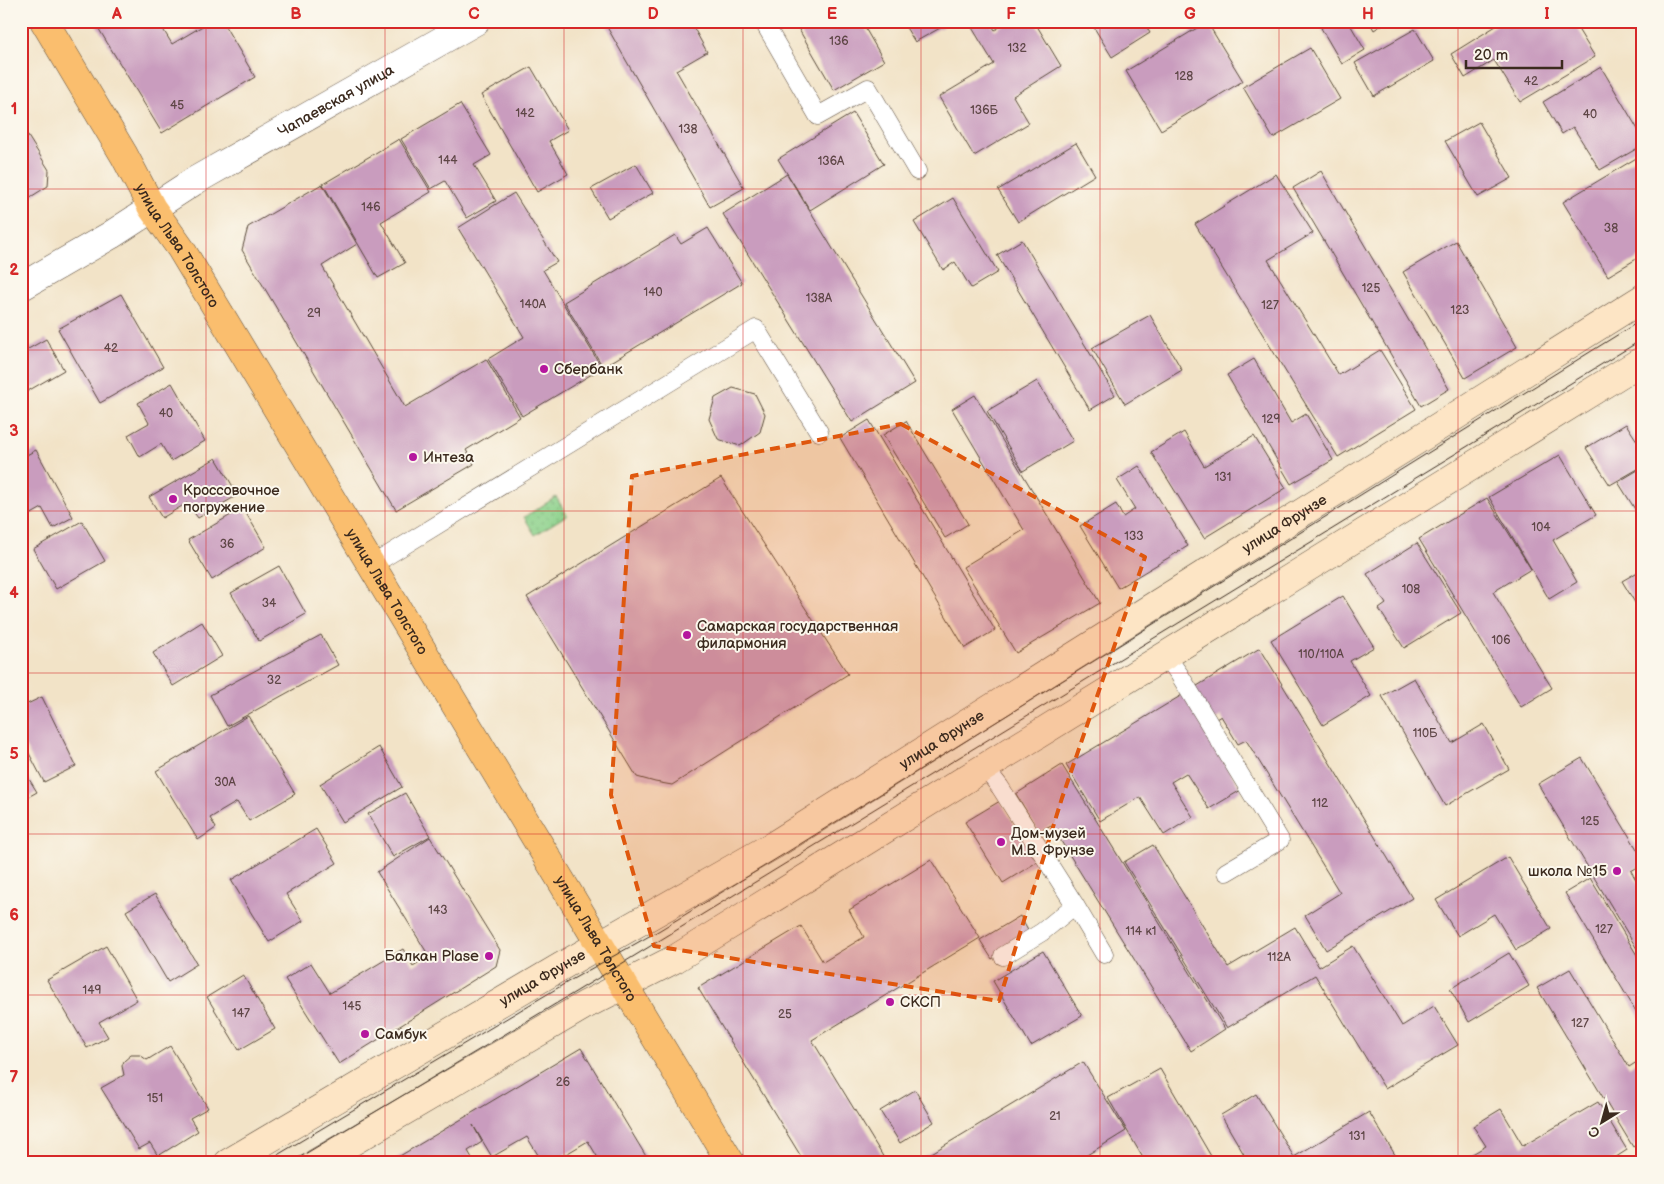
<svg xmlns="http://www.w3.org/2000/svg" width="1664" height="1184" viewBox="0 0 1664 1184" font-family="'Balsamiq Sans',sans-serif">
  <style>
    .grass { fill: url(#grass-dots); stroke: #647e55 }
    .building { fill: #c99cbe }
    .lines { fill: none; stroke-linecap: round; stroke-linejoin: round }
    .lane-casing { stroke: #564637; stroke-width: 19 }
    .street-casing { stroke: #564637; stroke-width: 29 }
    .secondary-casing { stroke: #564637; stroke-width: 29 }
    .primary-casing { stroke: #564637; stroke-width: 29 }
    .lane { stroke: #fff; stroke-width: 18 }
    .street { stroke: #fff; stroke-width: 28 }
    .secondary { stroke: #fde5c5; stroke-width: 28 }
    .primary { stroke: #fabe6e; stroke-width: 28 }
    .tram { stroke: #3b2a1e; stroke-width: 1 }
    .marked { fill: #df570d; fill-opacity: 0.2; stroke: #df570d; stroke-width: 4; stroke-dasharray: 10 6; stroke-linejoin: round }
    .grid { fill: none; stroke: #d62828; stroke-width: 1; stroke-opacity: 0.55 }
    .poi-dot { fill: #b5179e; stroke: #fbf7ec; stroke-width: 2 }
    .labels { text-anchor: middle; stroke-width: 4; stroke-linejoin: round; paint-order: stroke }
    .number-label { font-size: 12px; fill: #5e4646 }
    .street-label { font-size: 15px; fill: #3b2a1e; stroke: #fbf7ec }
    .poi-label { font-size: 15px; fill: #3b2a1e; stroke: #fbf7ec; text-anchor: start }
    .neatline { fill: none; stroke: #d62828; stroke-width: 2 }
    .grid-label { font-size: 16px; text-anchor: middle; font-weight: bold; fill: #d62828 }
  </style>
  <defs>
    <pattern id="grass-dots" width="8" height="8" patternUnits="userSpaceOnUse" patternTransform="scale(1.25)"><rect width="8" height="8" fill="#8dd28c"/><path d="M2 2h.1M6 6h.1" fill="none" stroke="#7bb478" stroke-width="1.8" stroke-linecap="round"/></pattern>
  </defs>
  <rect width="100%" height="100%" fill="#fbf7ec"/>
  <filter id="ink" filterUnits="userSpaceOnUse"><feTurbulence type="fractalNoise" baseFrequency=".02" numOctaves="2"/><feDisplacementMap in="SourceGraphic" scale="10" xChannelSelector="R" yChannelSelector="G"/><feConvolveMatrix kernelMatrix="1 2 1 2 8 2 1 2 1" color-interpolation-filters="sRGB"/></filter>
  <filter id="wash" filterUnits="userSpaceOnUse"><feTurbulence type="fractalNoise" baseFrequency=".0096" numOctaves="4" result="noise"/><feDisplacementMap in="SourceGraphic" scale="20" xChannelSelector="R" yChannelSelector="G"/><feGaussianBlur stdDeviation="1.12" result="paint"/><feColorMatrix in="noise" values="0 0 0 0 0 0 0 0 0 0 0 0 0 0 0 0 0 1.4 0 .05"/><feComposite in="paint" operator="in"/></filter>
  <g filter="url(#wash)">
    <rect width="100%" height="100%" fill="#f2e3c7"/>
    <path class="grass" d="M556,497l11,18 -32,20 -11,-18z"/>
    <g id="blocks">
      <path class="building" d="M94,21h64l14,23 39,-23h11l33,56 -93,56z
        M617,21h73l17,31 -31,18 68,118 -34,19 -103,-180z
        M794,21h67l23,40 -50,29z
        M902,21h46l1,2 -34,19z
        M968,21h21l6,9 14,-9h25l27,45 -48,30 16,27 -55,33 -35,-59 55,-33z
        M1090,21h53l7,12 -38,24z
        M1333,21h15l17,29 -23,14 -21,-36z
        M1369,21h19l-14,9z
        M1504,21h69l22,36 -75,45 -26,-42 -29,18 -14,-24z
        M1207,22l36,59 -82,49 -35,-59z
        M1415,29l19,32 -60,35 -19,-33z
        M1310,48l30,51 -67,39 -30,-51z
        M531,67l37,63 -19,11 19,33 -31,18 -56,-97z
        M1601,67l42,71v7l-43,25 -27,-43 -11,7 -19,-32z
        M460,104l31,51 -17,10 22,36 -29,17 -22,-37 -14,8 -30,-50z
        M853,113l31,51 -74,46 -32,-51z
        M1479,122l33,56 -34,19 -33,-56z
        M21,125l28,45 -1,16 -27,17z
        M399,139l32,53 -50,30 24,41 -27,15 -55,-94z
        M1076,143l19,32 -77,47 -20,-32z
        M1643,154v101l-35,21 -45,-74z
        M636,164l17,29 -45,25 -17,-29z
        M1321,171l128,218 -28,17 -128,-218z
        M787,174l128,209 -63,39 -129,-208z
        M1276,174l37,59 -45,27 71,115 41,-25 36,59 -78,48 -143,-233z
        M322,184l35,60 -35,22 83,141 81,-48 34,58 -54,33 8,14 -78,46 -154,-260 6,-23z
        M514,193l43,69 -14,8 59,98 -80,48 -34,-57 36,-22 -66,-109z
        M953,198l45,74 -27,16 -16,-26 -12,8 -29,-48z
        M708,228l34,55 -139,84 -39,-65 111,-67 6,9z
        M1022,240l93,155 -25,15 -93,-155z
        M1456,241l61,106 -52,31 -62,-106z
        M121,294l42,73 -63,36 -42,-74z
        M1150,315l32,55 -57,34 -33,-56z
        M46,339l18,31 -43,25v-42z
        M1254,359l37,64 15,-9 27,46 -42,24 -64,-109z
        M1037,381l36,60 -50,30 -36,-60z
        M172,383l33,58 -34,20 -10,-17 -21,13 -12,-22 21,-12 -11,-20z
        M733,388l22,6 10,20 -5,18 -20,14 -22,-7 -9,-20 6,-21z
        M975,395l125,208 -84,50 -53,-86 61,-37 -72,-121z
        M869,420l126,210 -30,18 -125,-210z
        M906,421l62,103 -23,14 -62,-103z
        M1626,424l17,26v16l-33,19 -24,-37z
        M1184,432l20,34 50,-30 32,52 -82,50 -53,-86z
        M36,450l37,67 -20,11 -11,-20 -21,12v-62z
        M1560,455l36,60 -43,25 24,42 -28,17 -60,-102z
        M216,458l22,37 -40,23 -11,-15 -25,15 -13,-21z
        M1139,466l49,80 -70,42 -38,-62 36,-22 7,13 12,-8 -18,-29z
        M1643,467v55l-25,-40z
        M721,478l127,196 -176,111 -17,-3 -18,-5 -110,-180z
        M1487,498l44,71 -38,23 59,96 -31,19 -102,-168z
        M243,508l23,39 -54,33 -24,-40z
        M82,521l23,40 -49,28 -23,-40z
        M1417,543l44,70 -57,35 -25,-39 7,-5 -19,-30z
        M279,566l27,48 -47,27 -28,-48z
        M1643,569v47l-21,-35z
        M1343,596l31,51 -24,14 21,35 -48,29 -52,-85z
        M202,622l20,34 -49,30 -20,-33z
        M321,635l17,30 -111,61 -17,-31z
        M1260,648l152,250 -86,52 -21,-35 35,-22 -94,-153 -8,4 -17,-28 -18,11 38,63 -32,19 -23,-36 -15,9 22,35 -29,18 -24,-38 -40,24 -34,-56z
        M1414,678l38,65 32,-19 25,45 -64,37 -63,-110z
        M42,697l34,69 -32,16 -23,-44v-31z
        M248,716l47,78 -46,27 -12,-19 -27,16 6,10 -18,12 -42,-69z
        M379,747l23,40 -59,35 -23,-38z
        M1582,758l61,101v5l-12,7 12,21v67l-105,-175z
        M1062,765l163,264 -34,22 -140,-226 -12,7 -23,-38z
        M21,766l16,26 -16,9z
        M405,793l25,43 -37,21 -25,-43z
        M1000,801l37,61 -34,21 -38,-61z
        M316,829l21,34 -51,31 17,27 -34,21 -38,-62z
        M430,837l70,113 -4,16 -157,98 -54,-85 26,-16 19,30 73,-44 10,17 16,-10 -52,-84z
        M1153,845l75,122 67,-40 24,40 34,-21 49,80 32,-20 24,39 -73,44 -70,-114 -88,53 -103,-166z
        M1508,857l43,72 -35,21 -22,-36 -36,22 -22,-36z
        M931,860l49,78 -168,102 75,123h-82l-107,-175 103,-62 22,36 41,-25 -15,-27z
        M1590,878l53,87v58l-78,-130z
        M155,894l42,70 -29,18 -42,-71z
        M1020,916l11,20 -39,23 -12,-19z
        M106,946l31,54 -38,22 9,15 -21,11 -40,-68z
        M1043,951l39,65 -51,30 -38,-65z
        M1509,953l20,33 -60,36 -19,-33z
        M1570,969l59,98 14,-9v83l-10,6 -96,-159z
        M243,975l32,54 -36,21 -32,-53z
        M170,1046l38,62 -18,10 8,13 -40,25 -8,-13 -11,6 -38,-61 23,-13 -2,-9 2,-5 7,-6h9l7,5z
        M581,1048l69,115h-49l-13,-22 -37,22h-8l-16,-26 -35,20 -19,-32 9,17 -14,9 7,12h-87z
        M1083,1062l43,69 -52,32h-159z
        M1160,1069l55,94h-69l-38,-65z
        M915,1090l19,32 -34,21 -20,-32z
        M1256,1094l38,63 75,-45 31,51h-151l-28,-48z
        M1598,1102l29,48 -20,13h-150l29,-17 -13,-20 28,-17 22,37z"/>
    </g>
  </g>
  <g filter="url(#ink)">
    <use href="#blocks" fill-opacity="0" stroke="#564637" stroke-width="1"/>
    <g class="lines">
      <defs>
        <path id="lane" d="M763,21l55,95 50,-28 49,83
          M372,565l384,-236 63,103
          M1166,656l13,18 101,166 -54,32
          M985,768l15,19 75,118 29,49
          M1003,956l39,-24 33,-27"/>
        <g id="street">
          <path id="s1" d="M21,287l90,-52 85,-55 280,-159"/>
        </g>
        <g id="secondary">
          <path id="s2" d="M228,1163l334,-197 212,-121 869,-547"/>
          <path d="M316,1163l269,-158 90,-46 968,-599"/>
        </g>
        <g id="primary">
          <path id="s3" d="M44,21l80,134 28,53 29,41 550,914"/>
        </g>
      </defs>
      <use href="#lane" class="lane-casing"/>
      <use href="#street" class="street-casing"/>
      <use href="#secondary" class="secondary-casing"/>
      <use href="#primary" class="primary-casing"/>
      <use href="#lane" class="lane"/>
      <use href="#street" class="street"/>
      <use href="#secondary" class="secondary"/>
      <use href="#primary" class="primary"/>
      <path class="tram" d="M264,1163l307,-183 89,-50 121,-74 862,-537
        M290,1163l287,-172 1066,-652"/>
    </g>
  </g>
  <path class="marked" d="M901,424l244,133 -83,241 -63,203 -345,-55 -43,-151 21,-319z"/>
  <path class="grid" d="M206,21v1142M385,21v1142M564,21v1142M743,21v1142M921,21v1142M1100,21v1142M1279,21v1142M1458,21v1142M21,189h1622M21,350h1622M21,511h1622M21,673h1622M21,834h1622M21,995h1622"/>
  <g class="poi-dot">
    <circle cx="544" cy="369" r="5"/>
    <circle cx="413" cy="457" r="5"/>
    <circle cx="173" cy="499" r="5"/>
    <circle cx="687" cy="635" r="5"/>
    <circle cx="1001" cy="842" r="5"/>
    <circle cx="1617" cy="871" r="5"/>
    <circle cx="489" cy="956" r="5"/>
    <circle cx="890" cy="1002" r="5"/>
    <circle cx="365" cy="1034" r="5"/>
  </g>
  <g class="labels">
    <g class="number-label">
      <text x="839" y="45">136</text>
      <text x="1017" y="52">132</text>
      <text x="1184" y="80">128</text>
      <text x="1531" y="85">42</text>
      <text x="177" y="109">45</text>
      <text x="984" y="114">136Б</text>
      <text x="525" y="117">142</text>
      <text x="1590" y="118">40</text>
      <text x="688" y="133">138</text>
      <text x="448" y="164">144</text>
      <text x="831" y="165">136А</text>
      <text x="371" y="211">146</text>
      <text x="1611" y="232">38</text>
      <text x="1371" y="292">125</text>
      <text x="653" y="296">140</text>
      <text x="819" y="302">138А</text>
      <text x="533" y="308">140А</text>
      <text x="1270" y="309">127</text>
      <text x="1460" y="314">123</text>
      <text x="314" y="317">29</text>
      <text x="111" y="352">42</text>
      <text x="166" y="417">40</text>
      <text x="1271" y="423">129</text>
      <text x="1223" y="481">131</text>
      <text x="1541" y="531">104</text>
      <text x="1134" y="540">133</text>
      <text x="227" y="548">36</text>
      <text x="1411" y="593">108</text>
      <text x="269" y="607">34</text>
      <text x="1501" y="644">106</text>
      <text x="1321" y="658">110/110А</text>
      <text x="274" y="684">32</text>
      <text x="1425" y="737">110Б</text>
      <text x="225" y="786">30А</text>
      <text x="1320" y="807">112</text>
      <text x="1590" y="825">125</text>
      <text x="438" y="914">143</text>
      <text x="1604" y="933">127</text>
      <text x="1141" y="935">114 к1</text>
      <text x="1279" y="961">112А</text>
      <text x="92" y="994">149</text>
      <text x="352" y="1010">145</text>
      <text x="241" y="1017">147</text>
      <text x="785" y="1018">25</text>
      <text x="1580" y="1027">127</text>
      <text x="563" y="1086">26</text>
      <text x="155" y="1102">151</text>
      <text x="1055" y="1120">21</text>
      <text x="1357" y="1140">131</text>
    </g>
    <g class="street-label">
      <text dy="5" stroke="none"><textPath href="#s1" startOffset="366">Чапаевская улица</textPath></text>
      <text dy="5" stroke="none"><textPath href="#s3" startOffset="261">улица Льва Толстого</textPath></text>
      <text dy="5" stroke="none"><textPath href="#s2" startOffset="1235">улица Фрунзе</textPath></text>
      <text dy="5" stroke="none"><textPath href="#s3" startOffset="666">улица Льва Толстого</textPath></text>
      <text dy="5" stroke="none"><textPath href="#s2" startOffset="830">улица Фрунзе</textPath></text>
      <text dy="5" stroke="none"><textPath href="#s3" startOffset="1071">улица Льва Толстого</textPath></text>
      <text dy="5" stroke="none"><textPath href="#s2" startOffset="365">улица Фрунзе</textPath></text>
    </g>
    <g class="poi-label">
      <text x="554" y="374">Сбербанк</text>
      <text x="423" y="462">Интеза</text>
      <text x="183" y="495">Кроссовочное<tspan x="183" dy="17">погружение</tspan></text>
      <text x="697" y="631">Самарская государственная<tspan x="697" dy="17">филармония</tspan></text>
      <text x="1011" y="838">Дом-музей<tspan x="1011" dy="17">М.В. Фрунзе</tspan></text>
      <text x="1607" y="876" text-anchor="end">школа №15</text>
      <text x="479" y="961" text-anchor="end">Балкан Plase</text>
      <text x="900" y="1007">СКСП</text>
      <text x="375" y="1039">Самбук</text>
    </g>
  </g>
  <rect width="1664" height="1184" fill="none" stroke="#fbf7ec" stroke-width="55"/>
  <g transform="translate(1602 1122) rotate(217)" stroke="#fbf7ec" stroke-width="4" paint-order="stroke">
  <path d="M0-4L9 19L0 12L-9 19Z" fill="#3b2a1e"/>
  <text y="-8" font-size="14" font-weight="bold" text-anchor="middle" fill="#3b2a1e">С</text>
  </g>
  <path d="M1466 60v8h96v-8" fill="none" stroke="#3b2a1e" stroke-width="2.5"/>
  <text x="1474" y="60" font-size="15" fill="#3b2a1e" stroke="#fbf7ec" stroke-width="4" paint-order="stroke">20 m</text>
  <rect x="28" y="28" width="1608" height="1128" class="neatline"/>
  <g class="grid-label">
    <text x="117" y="19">A</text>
    <text x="296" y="19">B</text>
    <text x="474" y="19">C</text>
    <text x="653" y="19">D</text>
    <text x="832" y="19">E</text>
    <text x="1011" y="19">F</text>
    <text x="1190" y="19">G</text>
    <text x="1368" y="19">H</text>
    <text x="1547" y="19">I</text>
    <text x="14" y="114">1</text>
    <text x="14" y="275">2</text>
    <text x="14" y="436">3</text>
    <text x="14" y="598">4</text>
    <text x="14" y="759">5</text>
    <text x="14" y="920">6</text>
    <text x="14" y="1082">7</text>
  </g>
</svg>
